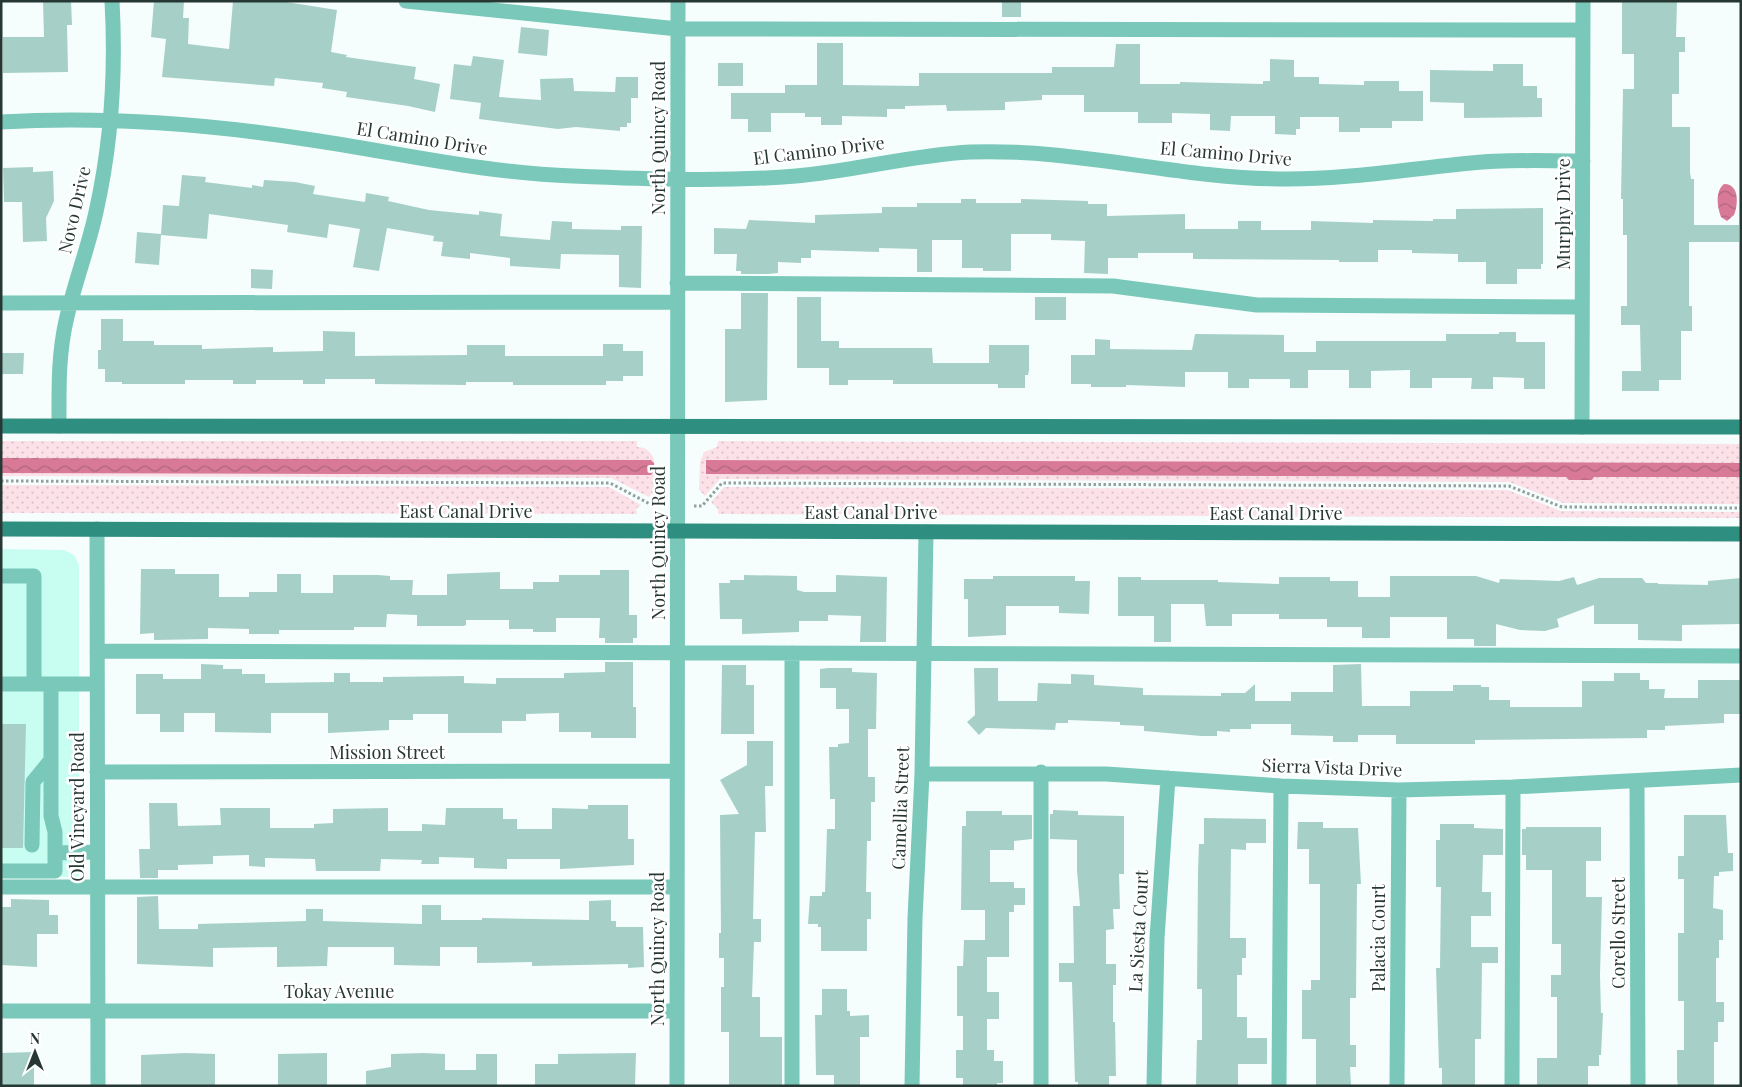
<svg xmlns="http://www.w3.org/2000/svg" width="1742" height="1087" viewBox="0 0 1742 1087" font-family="'Playfair Display',serif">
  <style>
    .built { fill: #c8fdf2 }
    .grass { fill: url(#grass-dots) }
    .water { fill: url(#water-waves) }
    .building { fill: #a6d0c7 }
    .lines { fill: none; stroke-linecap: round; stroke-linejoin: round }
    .path { stroke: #93a09d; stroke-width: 3; stroke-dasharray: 2.5 2.5; stroke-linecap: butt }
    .minor { stroke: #7ac8b9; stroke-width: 15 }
    .major { stroke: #2e8f80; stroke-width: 15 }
    .labels { text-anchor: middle; stroke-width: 5; stroke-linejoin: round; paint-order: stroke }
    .street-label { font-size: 18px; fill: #273834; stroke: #fff }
  </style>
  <defs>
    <pattern id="grass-dots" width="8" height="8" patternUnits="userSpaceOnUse" patternTransform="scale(1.25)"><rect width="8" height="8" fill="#fce1e8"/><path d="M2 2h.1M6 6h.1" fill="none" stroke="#d8c2c8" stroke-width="1.8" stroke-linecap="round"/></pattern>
    <pattern id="water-waves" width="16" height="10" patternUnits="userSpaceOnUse" patternTransform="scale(1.25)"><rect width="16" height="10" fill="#d87a97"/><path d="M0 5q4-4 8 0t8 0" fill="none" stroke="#af657c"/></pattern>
  </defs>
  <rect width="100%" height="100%" fill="#f5fefc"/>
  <path class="built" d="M1,549l63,1 10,5 5,10v312h-78z"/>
  <path class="grass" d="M1,441h636v6c23,1 18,26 18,43l-6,7 -38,-19 -610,-2v-3l650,2 3,-4v-8l-3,-3 -650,-2z
    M718,441l1023,3v19l-1035,-2v13l860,3 4,3h22l2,-3h147v27l-178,-1 -54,-21 -789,-3 -15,17 -6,-6 1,-28 4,-10 13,-5z
    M1,485l608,2 32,18 -5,4 1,5 -636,-1z
    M724,487l784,3 53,21 180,1v6l-1023,-4v-5l-7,-7z"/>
  <path class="water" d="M1724,184c16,0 14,21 10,31l-7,6 -6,-4c-4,-10 -6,-26 3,-33z
    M1,458l650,2 3,3v8l-3,4 -650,-2z
    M706,460l1035,3v14h-147l-2,3h-23l-3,-3 -860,-3z"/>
  <path class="building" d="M43,1h28l1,24h-5l1,47 -65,1v-36h41z
    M154,1h30l-1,17h6l-1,26 41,5 4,-48h47l57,9 -6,42 16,3 -1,2 70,10 -2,12 26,5 -5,28 -27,-6 -62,-9 1,-5 -25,-4 1,-5 -48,-5 -1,8 -112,-9 4,-38 -15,-2z
    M1002,1h19v16h-19z
    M1622,1h55l-1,36h9v15h-6v42h-7v33h18v45l1,7h3v46h45v17h-50v64h3v25h-11v49h-22v11h-37v-20h19l-1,-46h-19v-19h6v-71h-4v-36h-2l2,-110h11v-35h-12z
    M521,27l28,3 -2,26 -29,-3z
    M817,43h26v42l76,1v-13h133v-6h62l2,-23h24v40h40v-2l83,2v-3h7v-22l24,1v17h25v7l45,1v-4h35v10h24v30h-31v7h-32v4h-21v-15h-39v12h-4v6l-21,-1v-18h-44l-1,15 -20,-1v-16l-38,-1v10h-34v-11h-54v-17h-42v5l-37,2v8l-58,1 -1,-6 -41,1v3h-18v8l-45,-1v9h-21v-8h-16v-4h-34v19h-23v-13h-17v-26h54v-8h32z
    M473,56l31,4 -5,37 42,3 -1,-21 33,-1 1,13 41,1 1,-15h22v21h-7v25h-4v4h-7v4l-44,-4 -18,2 -79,-10 2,-16 -31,-4 4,-35 17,2z
    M718,63h25v23h-25z
    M1493,64h30v22h14v12h5v19l-78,1v-15l-34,-1v-32l63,1z
    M33,167v5l20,-1 1,30 -8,17 1,23 -24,1 -1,-40h-18l-1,-34z
    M182,175l24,2 -1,5 47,6v-3l11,2 1,-7 31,2 20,4 -2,8 52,8 1,-9 23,4 -1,4 41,9 50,5v-4l23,3 -2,22 50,4 2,-19 20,1v7l49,1v-4h21l-1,62 -22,-1v-32l-58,-1 -1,15 -50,-3v-8l-40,-5v6l-29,-3 2,-14 -10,-1 1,-5 -47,-8 -8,43 -26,-4 7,-38 -31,-5 -2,14 -40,-6 1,-7 -79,-11 -2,25 -46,-4 -2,30 -24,-2 2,-31 24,2 2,-29 16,1z
    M961,199h15v4h45v-4l67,2v3h19v12l78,-2v15h53v-8h23v9h50v-9l62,2v-3l60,1v-2h23v-10l87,-1v56h-2v5h-24v15h-31v-22h-28v-8l-46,-1v-3h-34v12h-39v-2l-146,-1v-6h-55v5h-30v16l-24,-1 1,-32 -34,-1v-6h-40v37h-28v-3h-21v-28h-30v32h-15v-23l-38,-1v4l-68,-2v8h-10v5l-23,-1v11l-10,1h-27v-3h-5l1,-17h-23v-26l32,1 3,-9 66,3v-8l67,-2v-6h35v-4h44z
    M251,269l22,1 -1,19 -21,-1z
    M741,293h27l-1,107 -42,2v-73h16z
    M797,297h24v44h18v7h93l1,15h56v-18h40v25l-1,5h-3v13h-27v-4h-105v-4h-45v5h-19v-17h-32z
    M1035,297h31v23h-31z
    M101,319h22v22h31v4h48v4l71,-2v5l50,-1v-20l32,1v24l112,-1v-10h38v11h98v-12h20v7h20v25h-20v5h-17v4h-93v-3h-47v3l-91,-1v-5h-50v5h-22v-4h-47v4h-23v-4h-48v4h-63v-2h-17v-13h-7v-19h3z
    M1499,332h17v10h29v47h-21v-11l-31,-1v12h-22l1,-11h-40v10h-22v-18l-39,1v17h-22v-18h-41v18h-18v-9h-41v9h-21v-16h-43v15l-59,-2v2h-35v-3h-20v-29h24v-16l15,1v9l82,1 3,-16 89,1v17h32v-11h130v-7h53z
    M1,353h23l-1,21h-22z
    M141,569h34v5h44v23h30v-5h28v-18h24v19h32v-18h45l12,1v4h23l-1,15h35v-21l53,-2v17h33v-7h26v-7h41v-5h29v45h8v23h-4v5h-28v-5h-6l1,-20h-44v14h-23v-3h-24v-9h-43v5l-3,1h-46v-11l-30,-1 -1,13h-32v3h-75v4h-30v-5l-41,-1v11l-54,1v-7l-14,1z
    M744,575l53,1v14l7,2h32v-17l51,2 -1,65h-26l1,-26 -33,-1v6h-29v11l-57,2v-15h-22l-1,-36h11v-3h14z
    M993,576h82v5h15l-1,33 -30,-1v-7h-53v29l-38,2v-38h-4v-20h29z
    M1390,576h86l23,7 1,-4 59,2 15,-4 3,8 22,-7h43l4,5h12v1l50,1v-4l33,-3v46l-59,1v16l-44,-1v-16h-44v-19l-37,14 2,8 -14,4 -25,-1 -24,-6v22h-22v-7h-27v-22h-57v21h-28v-11h-35v-8h-48v-5h-47v12h-26l-2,-22h-33v38h-17v-26h-36v-39h23v3h77v2l61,2v-7h51v4h28v16h32z
    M605,662h28v45h3v31h-45v-6h-32v-19l-33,1v7h-24v12h-54v-19h-35v6h-24v10l-61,3v-20h-57v20l-56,-1v-19h-31v19h-24v-18h-24v-40h27v5h38v-15l22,1v4h19v5h23v9l69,-1v-9h16v9h33v-5l81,-1v7l32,1v-6h68v-5l41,-1z
    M1361,664l1,42h48v-15h43v-6h28v2h8v13h21v7h72v-26h32v-8h26v7h9v9h16l-1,9h34v-18h43v34h-17v9l-59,3v4h-18v8l-172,2v4h-79v-9h-38v7h-25v-6l-42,-1v-11h-40v5h-21v3l-13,-1v5h-16l-57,-5v-5l-24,-1v-3l-52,-2v3h-12l-1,7 -69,-2 -7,7 -12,-13 8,-7 -1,-47h24v33h39l1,-18 33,1v-10l23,1v10l49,3v7l78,1v-3h24l10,-9v17h36v-9h42v-27z
    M722,665h24v20h8v49h-33z
    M828,668h24v4l25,1 -1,56h-8v48h7v25h-4v39h-4l-1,51h5v27h-4v32h-46v-24h-3v-3h-10l2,-28h12v-4h3l2,-63h8v-30h-5l-1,-52h9v-3l11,-1v-34h-13v-21h-16v-19z
    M1,724h25l-3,124h-22z
    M747,741h26v45h-8l1,46h-11l-2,87h8v23h-7l-2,55h8v40h22v48l-53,1v-54h-8v-45h3v-29h-5v-25h2l-1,-118 19,-1 -19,-34 27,-15z
    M149,803h28l1,23 43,-1 -1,-17h50v20h44v-4l19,-1v-14l55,-1v23h34v-7l23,1 1,-17h57v11h14v10h35v-21l36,1v-4h40v34h6v26l-74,4v-10h-53v10l-33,-1v-10l-35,-1v7h-18l1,-4 -41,-1 -1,12h-64l-1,-12 -50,-1v9l-16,-1v-11l-36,1v8l-35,1v5h-20v8h-18l-1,-29h11z
    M1053,810l25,1v4l46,1v58h-5l1,35h-7l1,20 -8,1v34h10v21h-3v37h2l1,54h-7v10h-31v-4h-3l-3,-100h-13v-19h15l-1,-57h7l-3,-36v-30l-27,-1v-25h3z
    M966,811h36v4h30v24l-18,2v9h-24v32h24v6h11v17h-11v7h-5v45h-22v35h12v27h-12v31h7v11h9v22h-6v3h-34v-8h-7v-28h7v-34h-6v-50h6l1,-26h21v-30h-24l1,-84h4z
    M1684,815h42l2,38h5v18l-14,1v4h-5l-1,32 10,2v30h-4v18h-3v44h8v20h-6v20h-4v44h-36l-1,-8v-28h7v-49h-6v-68h6v-54h-6v-23h6z
    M1204,818l62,1v24h-20v7l-15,-1 -1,89h16v20h-4v17h-5v42h10v21h20v26h-29v22h-42l1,-46h5v-51h-5l1,-118 1,-27h5z
    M1298,822h25v6h35l3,56h-4l-1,114h-6v47h6v22h-6l1,19h-35v-47h-14v-49h9v-10h9v-96h-11v-35h-12z
    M1440,824h34v4l29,1v26h-20l-1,37h9v24h-20v31h27v16h-16l-1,76h-6v47h-33v-18h-3l-3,-100h4l1,-81h-5v-47h4z
    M1526,827h75v34h-15v36h16l-2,78 1,38h2l-2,42h-2v11h-11v20h-51v-28h20v-61h-6v-22h10v-31h-9v-74h-26v-15h-4v-26h4z
    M158,896l1,33h39v-5l108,-3v-12h17v12l99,3v-19h19v15h41v-2l107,2v-19l22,-1v21h5v6h27l1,40 -16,1v-4l-96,2v-4l-55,1v-16h-37v19l-46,-1v-18h-66l-1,19 -50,1v-20l-64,1v19l-76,-3v-67z
    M11,899l38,1v15h9v19h-21v33l-36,-2v-58h10z
    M822,989h25v22h3v5l19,-1v22h-9v49h-26v-11h-18l-1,-60h7z
    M34,1052v34h-33v-33z
    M186,1053l29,1v32h-74v-31z
    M327,1053v33h-49v-32z
    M423,1053l22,1v16h31v-16h21v32h-131v-15l25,-4v-13z
    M636,1053l-1,33h-100v-22h23v-10z"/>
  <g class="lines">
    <path class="path" d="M1,481l609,2 40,21 10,1
      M694,506h8l20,-23 787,3 53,21 179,1"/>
    <path class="minor" d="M406,1l272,28 905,1
      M1,122c103,-6 209,2 311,18 87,13 172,33 261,36 74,3 149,6 223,0 59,-5 115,-21 174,-24 105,-4 206,26 310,27 64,1 127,-10 191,-16 37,-4 74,-2 112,-2
      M677,283l436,3 144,19 325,2
      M1,303l676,-1
      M59,426c0,-35 -1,-70 7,-105 8,-37 22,-72 30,-109 16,-71 20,-139 16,-211
      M1582,427l1,-426
      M97,529l1,557
      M1,576h33v108
      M97,651l1644,5
      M1,684h96
      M97,772l580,-1
      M1041,772v314
      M922,774h184l175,12 118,4 114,-3 228,-12
      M1637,781l1,305
      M32,845l1,-63 18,-22
      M55,853l42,-1
      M1,871h54v-39l-4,-16v-132
      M1,887h676
      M1,1011h676
      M677,1086l1,-1085
      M792,1086v-433
      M912,1086l3,-168 7,-144 4,-242
      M1154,1086l3,-148 11,-160
      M1279,1086l2,-300
      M1397,1086l2,-296
      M1512,1086l1,-299"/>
    <path class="major" d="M1,426l1740,1
      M1,529l1740,5"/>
  </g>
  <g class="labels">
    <g class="street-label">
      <text transform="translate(659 138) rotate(-90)" y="6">North Quincy Road</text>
      <text transform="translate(422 139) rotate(9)" y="6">El Camino Drive</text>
      <text transform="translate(819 151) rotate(-7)" y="6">El Camino Drive</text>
      <text transform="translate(1226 154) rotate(5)" y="6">El Camino Drive</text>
      <text transform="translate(75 210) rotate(-77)" y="6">Novo Drive</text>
      <text transform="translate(1564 214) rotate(-90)" y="6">Murphy Drive</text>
      <text x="466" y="518">East Canal Drive</text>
      <text x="871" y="519">East Canal Drive</text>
      <text x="1276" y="520">East Canal Drive</text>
      <text transform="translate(659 543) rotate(-90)" y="6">North Quincy Road</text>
      <text x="387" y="759">Mission Street</text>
      <text transform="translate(1332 768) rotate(2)" y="6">Sierra Vista Drive</text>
      <text transform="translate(78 807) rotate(-90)" y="6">Old Vineyard Road</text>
      <text transform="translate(901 808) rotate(-88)" y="6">Camellia Street</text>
      <text transform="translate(1139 931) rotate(-87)" y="6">La Siesta Court</text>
      <text transform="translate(1619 933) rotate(-90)" y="6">Corello Street</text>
      <text transform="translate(1379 938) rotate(-90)" y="6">Palacia Court</text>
      <text transform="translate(658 949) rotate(-90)" y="6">North Quincy Road</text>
      <text x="339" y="998">Tokay Avenue</text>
    </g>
  </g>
  <rect width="1742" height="1087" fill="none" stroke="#273834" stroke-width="5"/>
  <g transform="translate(35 1052)" stroke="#ffffff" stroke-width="4" paint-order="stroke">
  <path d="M0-4L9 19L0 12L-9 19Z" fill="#273834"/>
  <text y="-8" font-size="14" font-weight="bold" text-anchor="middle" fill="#273834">N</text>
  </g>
</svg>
